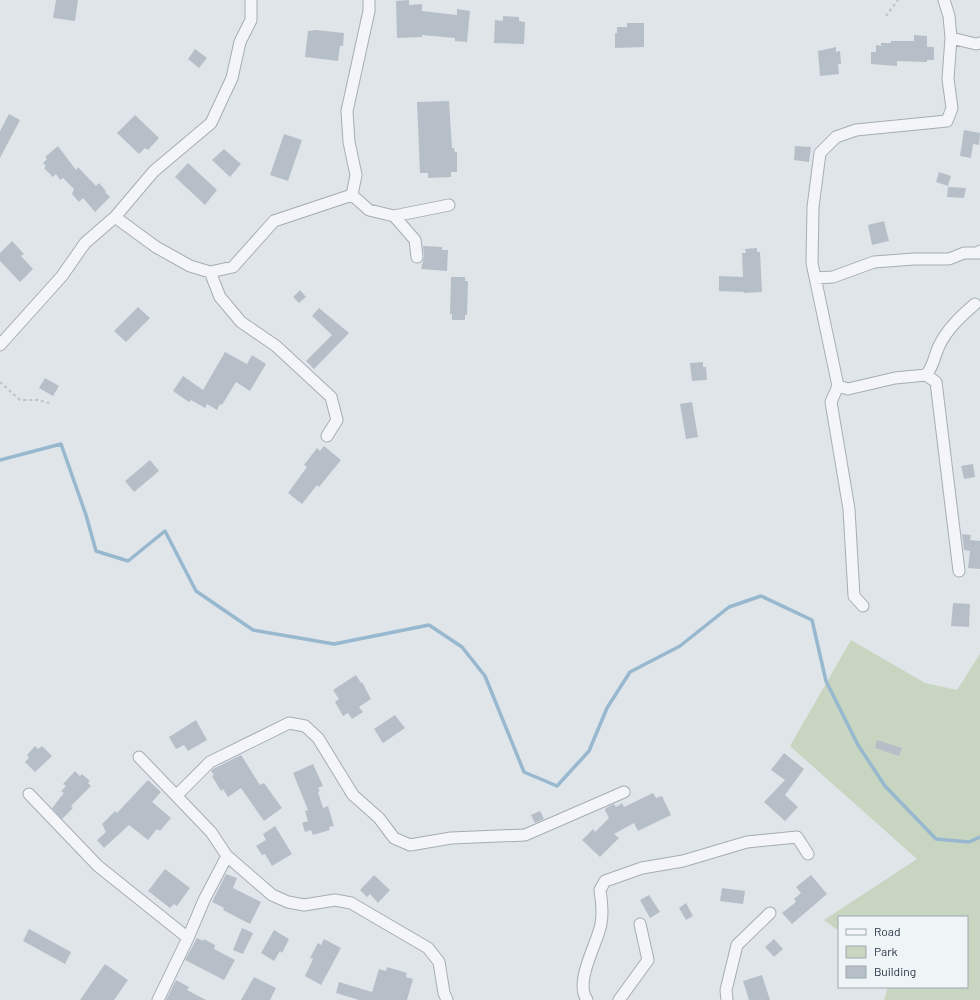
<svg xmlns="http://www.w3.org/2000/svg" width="980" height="1000" viewBox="0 0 980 1000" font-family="Barlow,sans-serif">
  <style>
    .green { fill: #c8d5c0 }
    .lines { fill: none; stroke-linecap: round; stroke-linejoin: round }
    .stream { stroke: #97b8ce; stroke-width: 3.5 }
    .building { fill: #b6bfc8 }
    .minor-casing { stroke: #a5adb5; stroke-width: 13 }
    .path { stroke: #bec3c9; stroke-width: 2; stroke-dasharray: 3 3; stroke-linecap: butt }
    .minor { stroke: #f3f5f8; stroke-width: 11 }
  </style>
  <rect width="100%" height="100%" fill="#e0e5ea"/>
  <path class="green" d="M851,640l74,43 32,7 23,-36v346h-96l4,-13h79v-70h-128v14l-15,-11 93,-61 -127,-113z"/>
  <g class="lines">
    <path class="stream" d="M0,460l61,-16 25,71 10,36 32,10 37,-30 31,60 57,39 81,14 95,-19 33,22 23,29 39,96 33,14 32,-35 18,-43 23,-36 50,-26 49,-39 32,-11 51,24 14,61 32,64 27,41 51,53 33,3 11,-5"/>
  </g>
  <path class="building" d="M56,0h22l-3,21 -22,-3z
    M409,0v5l13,-1v7l35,4v-6l13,2 -3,31 -12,-1v-3l-33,-3v2l-25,1 -1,-37z
    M503,16l16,1v4l6,1 -1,22 -30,-1 1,-23 8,1z
    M627,23h17v24l-29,1v-15h2v-6h10z
    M316,30l28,3 -1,13h-3l-2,15 -33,-4 3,-26z
    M914,35l13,1v11h7v13h-7v2l-30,-1v5l-26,-2v-12h5v-7l5,1v-3h10v-2h23z
    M836,47v5l4,-1 1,13h-3l1,10 -19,2 -2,-25z
    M195,49l12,9 -8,10 -11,-9z
    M449,101l3,47h2l1,4h2v20h-6v5l-23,1v-5h-8l-3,-71z
    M9,114l11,6 -20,38v-27z
    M135,115l24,23 -11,12 -3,-2 -6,6 -22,-21z
    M964,130l16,3 -1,12 -6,-1 -2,14 -11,-2z
    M284,134l18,6 -14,41 -18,-6z
    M58,146l18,24 2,-3 18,19 3,-3 7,8 -1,1 5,5 -15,15 -12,-14 -4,4 -7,-8 2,-5 -11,-11 -3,2 -4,-6 -3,3 -9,-9 2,-2 -3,-3 4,-4 -2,-2z
    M795,146l16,1 -2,15 -15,-2z
    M224,149l17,15 -11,13 -18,-17z
    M188,163l29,27 -12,15 -30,-28z
    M939,172l12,4 -3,10 -12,-4z
    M948,187l18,1 -2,10 -17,-1z
    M884,221l5,20 -17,4 -4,-20z
    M12,241l12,13 -3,2 12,13 -13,13 -20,-21v-8z
    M423,246l19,1v3h6l-1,21 -26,-2 3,-12z
    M757,248v4h3l2,40 -18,1v-1l-25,-1v-15l24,1 -1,-24h4l-1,-4z
    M451,277h14v4h3l-1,34h-2v5h-13v-6h-2z
    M300,290l6,7 -7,6 -6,-6z
    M138,307l12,11 -24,24 -12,-11z
    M319,308l30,25 -35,36 -8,-8 26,-26 -20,-19z
    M225,352l22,12 5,-9 14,9 -16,27 -14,-9 -14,23 -2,-1 -3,6 -10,-6 -2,4 -14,-8 -2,2 -16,-11 10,-15 20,14z
    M703,362v5h3l1,13 -15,1 -2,-18z
    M45,378l14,8 -6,10 -14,-8z
    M692,402l6,35 -12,2 -6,-35z
    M324,446l17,14 -22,27 -2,-2 -15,19 -14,-11 19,-26 -3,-2 13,-17 3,3z
    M150,460l9,11 -25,21 -9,-11z
    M973,464l2,13 -11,2 -3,-13z
    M962,534l9,1 -1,5 10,1v28l-12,-1 2,-17 -6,-1z
    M953,603l17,1 -1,23 -18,-1z
    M356,675l5,8 1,-1 9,17 -12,8 4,5 -11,7 -4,-6 -5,3 -8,-14 4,-3 -6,-9z
    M395,715l10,13 -22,15 -9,-14z
    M196,720l11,20 -19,11 -4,-6 -8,4 -7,-12z
    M877,740l25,8 -3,8 -24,-8z
    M35,746l3,3 4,-3 10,10 -17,16 -10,-10 4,-4 -2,-3z
    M784,753l20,16 -19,26 13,12 -13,14 -21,-19 21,-22 -14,-10z
    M241,755l19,30 4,-2 18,25 -18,13 -23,-33 -13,9 -5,-8 -2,2 -9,-15 2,-1 -3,-4 2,-2z
    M313,764l10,22 -5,2 2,3 -2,1 5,16 5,-2 6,20 -5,1 1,3 -17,5 -2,-5 -6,2 -3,-9 6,-2 -3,-10 3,-1 -15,-37z
    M75,771l5,5 2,-2 8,7 -2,2 3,3 -20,20 2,2 -11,11 -10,-11 12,-15 -3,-2 5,-5 -3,-2z
    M148,780l13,12 -9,10 19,16 -11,13 -3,-2 -9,11 -19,-15 -25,23 -7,-8 9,-8 -4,-8 13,-13 2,2z
    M653,793l3,5 6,-2 9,19 -33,16 -4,-8 -20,11 5,4 -19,19 -18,-17 11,-11 2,3 14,-14 -4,-8 1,-2 8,-4 2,3 6,-4 2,4z
    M540,811l4,8 -9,4 -4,-8z
    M275,826l17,28 -20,12 -7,-12 -3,1 -6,-9 10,-6 -3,-6z
    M165,869l25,19 -13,18 -3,-2 -4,4 -22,-17z
    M226,874l11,4 -4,10 28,14 -11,22 -27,-14 1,-2 -12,-6z
    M374,875l16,15 -12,13 -8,-9 -3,3 -7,-7z
    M811,875l16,19 -35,30 -10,-11 14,-11 -2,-3 7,-6 -5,-6z
    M722,888l23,3 -2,13 -23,-3z
    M649,895l11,17 -10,6 -10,-18z
    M686,903l7,13 -7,4 -7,-12z
    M242,928l11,5 -10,21 -10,-4z
    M29,929l42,23 -6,12 -42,-23z
    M274,930l15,9 -7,14 -2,-2 -6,10 -13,-8z
    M197,938l6,3 1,-2 11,6 -1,4 21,11 -11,20 -39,-20z
    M324,939l17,9 -20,37 -16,-9 8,-17 -3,-1 8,-15 3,2z
    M774,939l9,10 -9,8 -9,-10z
    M105,964l23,16 -14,20h-34z
    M387,967l20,6 -1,4 7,2 -6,21h-48l-23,-7 3,-11 33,10 7,-23 7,2z
    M762,975l8,25h-21l-6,-19z
    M254,977l22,11 -6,12h-29z
    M176,980l13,7 -2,3 19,10h-40z"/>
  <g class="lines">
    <defs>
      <path id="minor" d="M369,0v11l-22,100 2,31 7,33 -4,20 17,15 25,6 55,-11
        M944,0l5,16 2,22 -3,41 4,29 -5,13 -91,9 -20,7 -16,16 -7,54 -1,56 26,123 10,3 47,-11 31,-3 10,7 23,189
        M951,38l25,6 4,-1
        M394,216l21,24 2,17
        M115,217l41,30 34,19 20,6 23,-5 41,-46 78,-26
        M210,272l10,25 21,25 35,24 55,51 6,23 -10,16
        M815,278l18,-1 41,-15 40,-3h35l15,-6h16v-2
        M0,345l62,-69 23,-33 30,-26 39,-46 57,-48 21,-45 8,-36 11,-22v-20
        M926,375c8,-9 8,-19 13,-29 8,-17 22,-30 36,-42
        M838,386l-7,16 18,107 5,87 9,10
        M139,757l72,75 16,24 -23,44 -16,38 -30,62
        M29,794l69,72 90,72
        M177,795l33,-33 79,-39 16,3 13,12 35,57 26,23 15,20 16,7 41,-7 74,-3 99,-43
        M227,856l45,39 16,7 16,3 31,-5 16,3 77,45 11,14 5,31 3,7
        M587,1000c-13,-19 10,-55 14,-76 2,-12 1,-22 -1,-34l5,-9 37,-13 41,-7 64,-19 50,-5 11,17
        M619,1000l29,-40 -8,-36
        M727,1000l-1,-10 11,-45 33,-32"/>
    </defs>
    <use href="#minor" class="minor-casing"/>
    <path class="path" d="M886,16l12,-16
      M0,382l20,18h18l11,3"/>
    <use href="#minor" class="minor"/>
  </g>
  <rect x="838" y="916" width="130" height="72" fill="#eff4f7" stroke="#9fa8af"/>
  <rect x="846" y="929" width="20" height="6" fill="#f3f5f8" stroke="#9fa8af"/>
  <text x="874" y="936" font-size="12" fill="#273543">Road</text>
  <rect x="846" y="946" width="20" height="12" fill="#c8d5c0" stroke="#9fa8af"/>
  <text x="874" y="956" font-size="12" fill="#273543">Park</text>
  <rect x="846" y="966" width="20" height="12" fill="#b6bfc8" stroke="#9fa8af"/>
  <text x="874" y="976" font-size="12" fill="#273543">Building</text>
</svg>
